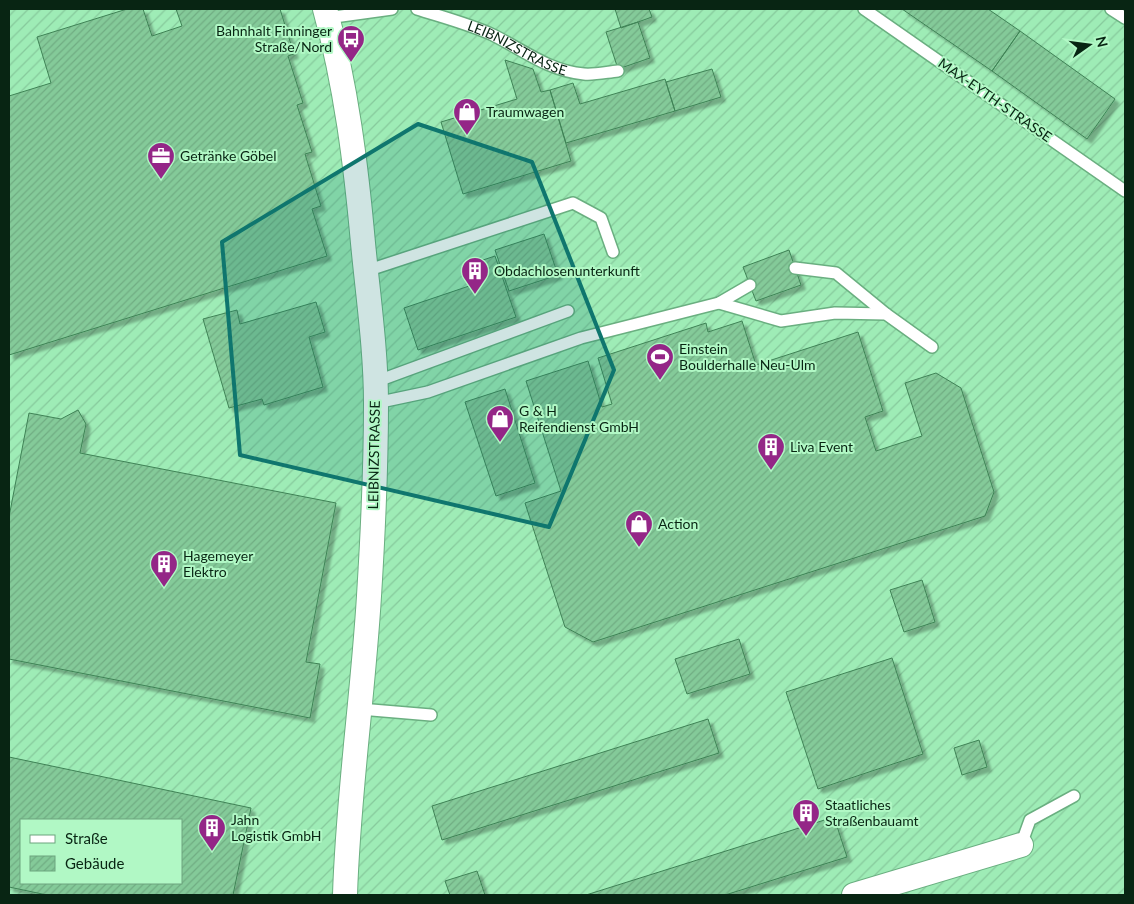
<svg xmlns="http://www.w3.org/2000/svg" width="1134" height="904" viewBox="0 0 1134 904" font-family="Lato,sans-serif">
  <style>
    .industrial { fill: url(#industrial-furrows); fill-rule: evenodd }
    .building { fill: url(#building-hatch); stroke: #3f8356; fill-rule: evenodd; filter: url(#shadow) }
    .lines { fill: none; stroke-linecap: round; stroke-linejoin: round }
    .service-casing { stroke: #6aaf80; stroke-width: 14 }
    .minor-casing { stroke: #6aaf80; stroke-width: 26 }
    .service { stroke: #fff; stroke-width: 11 }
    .minor { stroke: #fff; stroke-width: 24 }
    .marked { fill: #0f766e; fill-opacity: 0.2; stroke: #0f766e; stroke-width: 4; stroke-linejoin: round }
    .labels { text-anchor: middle; stroke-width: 4; stroke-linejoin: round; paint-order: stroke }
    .poi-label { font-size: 14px; fill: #082513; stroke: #b1f8c5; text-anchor: start }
    .street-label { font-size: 14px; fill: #082513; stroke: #b1f8c5 }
  </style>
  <defs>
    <pattern id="industrial-furrows" width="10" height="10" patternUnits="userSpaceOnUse" patternTransform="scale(1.25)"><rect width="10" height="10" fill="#9eecb6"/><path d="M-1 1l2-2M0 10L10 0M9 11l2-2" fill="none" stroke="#87ca9c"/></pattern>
    <pattern id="building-hatch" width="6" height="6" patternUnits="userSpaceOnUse" patternTransform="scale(1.25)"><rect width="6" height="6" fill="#84ca99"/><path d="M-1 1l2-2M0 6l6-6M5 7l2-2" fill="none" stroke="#70ad83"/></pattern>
    <filter id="shadow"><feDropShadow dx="4.5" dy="4.5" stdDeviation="1" flood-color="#0004"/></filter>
  </defs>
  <rect width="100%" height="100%" fill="#b1f8c5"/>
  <path class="industrial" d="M9,9h1116v886h-1116zM21,820h160v63h-160z"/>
  <path class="building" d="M127,9h16l9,27 30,-10 -6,-17h104l14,45 -6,2 15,47 -6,2 15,47 -7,2 16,52 -9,3 15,47 -318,99v-261v2l42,-13 -14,-46z
    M615,9h34l3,8 -31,11z
    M902,9h86l32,22 -28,40z
    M638,22l12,36 -32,11 -12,-37z
    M1020,31l95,68 -28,40 -95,-68z
    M505,60l28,9 8,23 9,-2 21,71 -108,33 -22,-72 76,-23z
    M712,69l9,28 -46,14 -9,-29z
    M665,79l10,32 -109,32 -16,-53 23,-7 7,21z
    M544,234l14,41 -49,16 -14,-41z
    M789,250l12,35 -45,16 -13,-34z
    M495,256l21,61 -98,33 -14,-42 77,-26 -7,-19z
    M316,302l9,30 -16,5 14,50 -59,18 -2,-6 -33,9 -26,-89 34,-9 3,14z
    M742,321l14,44 102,-33 25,79 -18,6 11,34 46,-15 -17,-53 31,-10 25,15 33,104 -9,24 -392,126 -28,-15 -40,-124 36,-12 -35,-110 62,-20 14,46 10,-3 -14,-46 108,-35 2,9z
    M505,389l30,94 -39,13 -31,-94z
    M78,410l8,14 -6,29 256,50 -30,159 14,2 -10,54 -301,-59v-142l20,-104 32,6z
    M922,580l13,42 -31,10 -14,-42z
    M739,639l11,35 -63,20 -12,-35z
    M892,658l31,96 -105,35 -32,-97z
    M708,719l11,34 -277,87 -10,-34z
    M979,740l8,27 -25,8 -8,-27z
    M9,757l242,51 -18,87h-186l-38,-8zM21,820h160v63h-160z
    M834,817l13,40 -122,38h-139z
    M477,871l8,24h-35l-5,-14z"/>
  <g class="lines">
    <defs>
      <g id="service">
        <path id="s1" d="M417,9c25,8 52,15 76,26 30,15 56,36 91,39 11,1 23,-2 34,-3"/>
        <path d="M864,9l261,182"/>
        <path d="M1111,9l14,9"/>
        <path d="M327,18l65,-9"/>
        <path d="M795,268l41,5 50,41"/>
        <path d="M366,271l207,-68 28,15 12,34"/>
        <path d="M719,303l31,-18"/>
        <path d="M375,382l193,-71"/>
        <path d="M376,403l52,-11 153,-54 138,-35 62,18 54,-8 51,1 46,33"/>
        <path d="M360,709l71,6"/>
        <path d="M1021,845l9,-25 44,-24"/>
      </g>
      <path id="minor" d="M325,9c21,76 31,156 38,234 5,53 13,107 13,161 0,64 -3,128 -7,192 -6,100 -21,199 -24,299
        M854,895l167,-50"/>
    </defs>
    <use href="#service" class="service-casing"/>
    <use href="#minor" class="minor-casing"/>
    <use href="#service" class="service"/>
    <use href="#minor" class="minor"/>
  </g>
  <path class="marked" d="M418,124l114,38 82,208 -65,157 -309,-72 -18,-213z"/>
  <defs>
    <symbol id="bus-pin" viewBox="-11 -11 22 30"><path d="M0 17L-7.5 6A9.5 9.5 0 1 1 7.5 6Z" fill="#942687" stroke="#b1f8c5"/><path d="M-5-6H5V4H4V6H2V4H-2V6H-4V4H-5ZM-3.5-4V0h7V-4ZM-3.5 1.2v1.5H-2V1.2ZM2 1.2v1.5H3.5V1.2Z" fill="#fff"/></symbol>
    <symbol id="shop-pin" viewBox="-11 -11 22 30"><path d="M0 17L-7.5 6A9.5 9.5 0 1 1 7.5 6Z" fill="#942687" stroke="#b1f8c5"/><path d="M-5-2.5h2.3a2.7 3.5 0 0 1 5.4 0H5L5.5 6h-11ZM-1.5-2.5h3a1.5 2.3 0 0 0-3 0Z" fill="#fff"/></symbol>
    <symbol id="office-pin" viewBox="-11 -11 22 30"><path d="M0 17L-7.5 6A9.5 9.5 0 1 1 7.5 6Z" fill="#942687" stroke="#b1f8c5"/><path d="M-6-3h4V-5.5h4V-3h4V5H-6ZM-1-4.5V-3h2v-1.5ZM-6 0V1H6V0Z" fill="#fff"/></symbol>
    <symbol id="building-pin" viewBox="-11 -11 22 30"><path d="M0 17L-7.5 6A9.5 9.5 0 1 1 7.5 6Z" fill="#942687" stroke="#b1f8c5"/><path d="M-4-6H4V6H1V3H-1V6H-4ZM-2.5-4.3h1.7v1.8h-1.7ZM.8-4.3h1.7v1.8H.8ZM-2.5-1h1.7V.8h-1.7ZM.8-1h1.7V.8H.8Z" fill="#fff"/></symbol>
    <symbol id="stadium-pin" viewBox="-11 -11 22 30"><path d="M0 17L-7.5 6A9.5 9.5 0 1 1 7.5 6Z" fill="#942687" stroke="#b1f8c5"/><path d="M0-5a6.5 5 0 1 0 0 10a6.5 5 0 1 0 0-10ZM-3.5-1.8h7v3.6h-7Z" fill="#fff"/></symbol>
  </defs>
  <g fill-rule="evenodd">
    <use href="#bus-pin" x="335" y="23" width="32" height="43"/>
    <use href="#shop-pin" x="451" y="96" width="32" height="43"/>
    <use href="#office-pin" x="145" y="140" width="32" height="43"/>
    <use href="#building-pin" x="459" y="255" width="32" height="43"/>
    <use href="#stadium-pin" x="644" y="341" width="32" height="43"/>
    <use href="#shop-pin" x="484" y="403" width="32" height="43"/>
    <use href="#building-pin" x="755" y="431" width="32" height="43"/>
    <use href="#shop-pin" x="623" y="508" width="32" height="43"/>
    <use href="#building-pin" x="148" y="548" width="32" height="43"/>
    <use href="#building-pin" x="790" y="797" width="32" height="43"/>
    <use href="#building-pin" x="196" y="812" width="32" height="43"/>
  </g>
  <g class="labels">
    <g class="poi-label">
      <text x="332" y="36" text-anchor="end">Bahnhalt Finninger<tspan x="332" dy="16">Straße/Nord</tspan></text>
      <text x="486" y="117">Traumwagen</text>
      <text x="180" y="161">Getränke Göbel</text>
      <text x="494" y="276">Obdachlosenunterkunft</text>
      <text x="679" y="354">Einstein<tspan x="679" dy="16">Boulderhalle Neu-Ulm</tspan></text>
      <text x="519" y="416">G &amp; H<tspan x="519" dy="16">Reifendienst GmbH</tspan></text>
      <text x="790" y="452">Liva Event</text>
      <text x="658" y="529">Action</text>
      <text x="183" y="561">Hagemeyer<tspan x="183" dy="16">Elektro</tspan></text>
      <text x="825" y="810">Staatliches<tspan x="825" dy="16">Straßenbauamt</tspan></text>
      <text x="231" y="825">Jahn<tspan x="231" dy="16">Logistik GmbH</tspan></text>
    </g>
    <g class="street-label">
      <text dy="5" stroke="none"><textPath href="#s1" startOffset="108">LEIBNIZSTRASSE</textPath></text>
      <text transform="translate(995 100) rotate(35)" y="5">MAX-EYTH-STRASSE</text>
      <text transform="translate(374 455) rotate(-89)" y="5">LEIBNIZSTRASSE</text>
    </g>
  </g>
  <rect width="1134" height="904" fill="none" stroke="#082513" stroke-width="20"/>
  <rect x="20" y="819" width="162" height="65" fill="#b1f8c5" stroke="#6da47e"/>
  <rect x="30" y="835" width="25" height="8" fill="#ffffff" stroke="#6da47e"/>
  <text x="65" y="844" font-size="15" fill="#082513">Straße</text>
  <rect x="30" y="856" width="25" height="15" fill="url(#building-hatch)" stroke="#6da47e"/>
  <text x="65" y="869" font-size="15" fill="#082513">Gebäude</text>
  <g transform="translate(1089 45) rotate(76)" stroke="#b1f8c5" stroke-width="4" paint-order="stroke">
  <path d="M0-4L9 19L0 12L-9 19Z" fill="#082513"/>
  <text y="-8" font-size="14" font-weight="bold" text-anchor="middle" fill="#082513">N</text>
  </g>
</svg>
